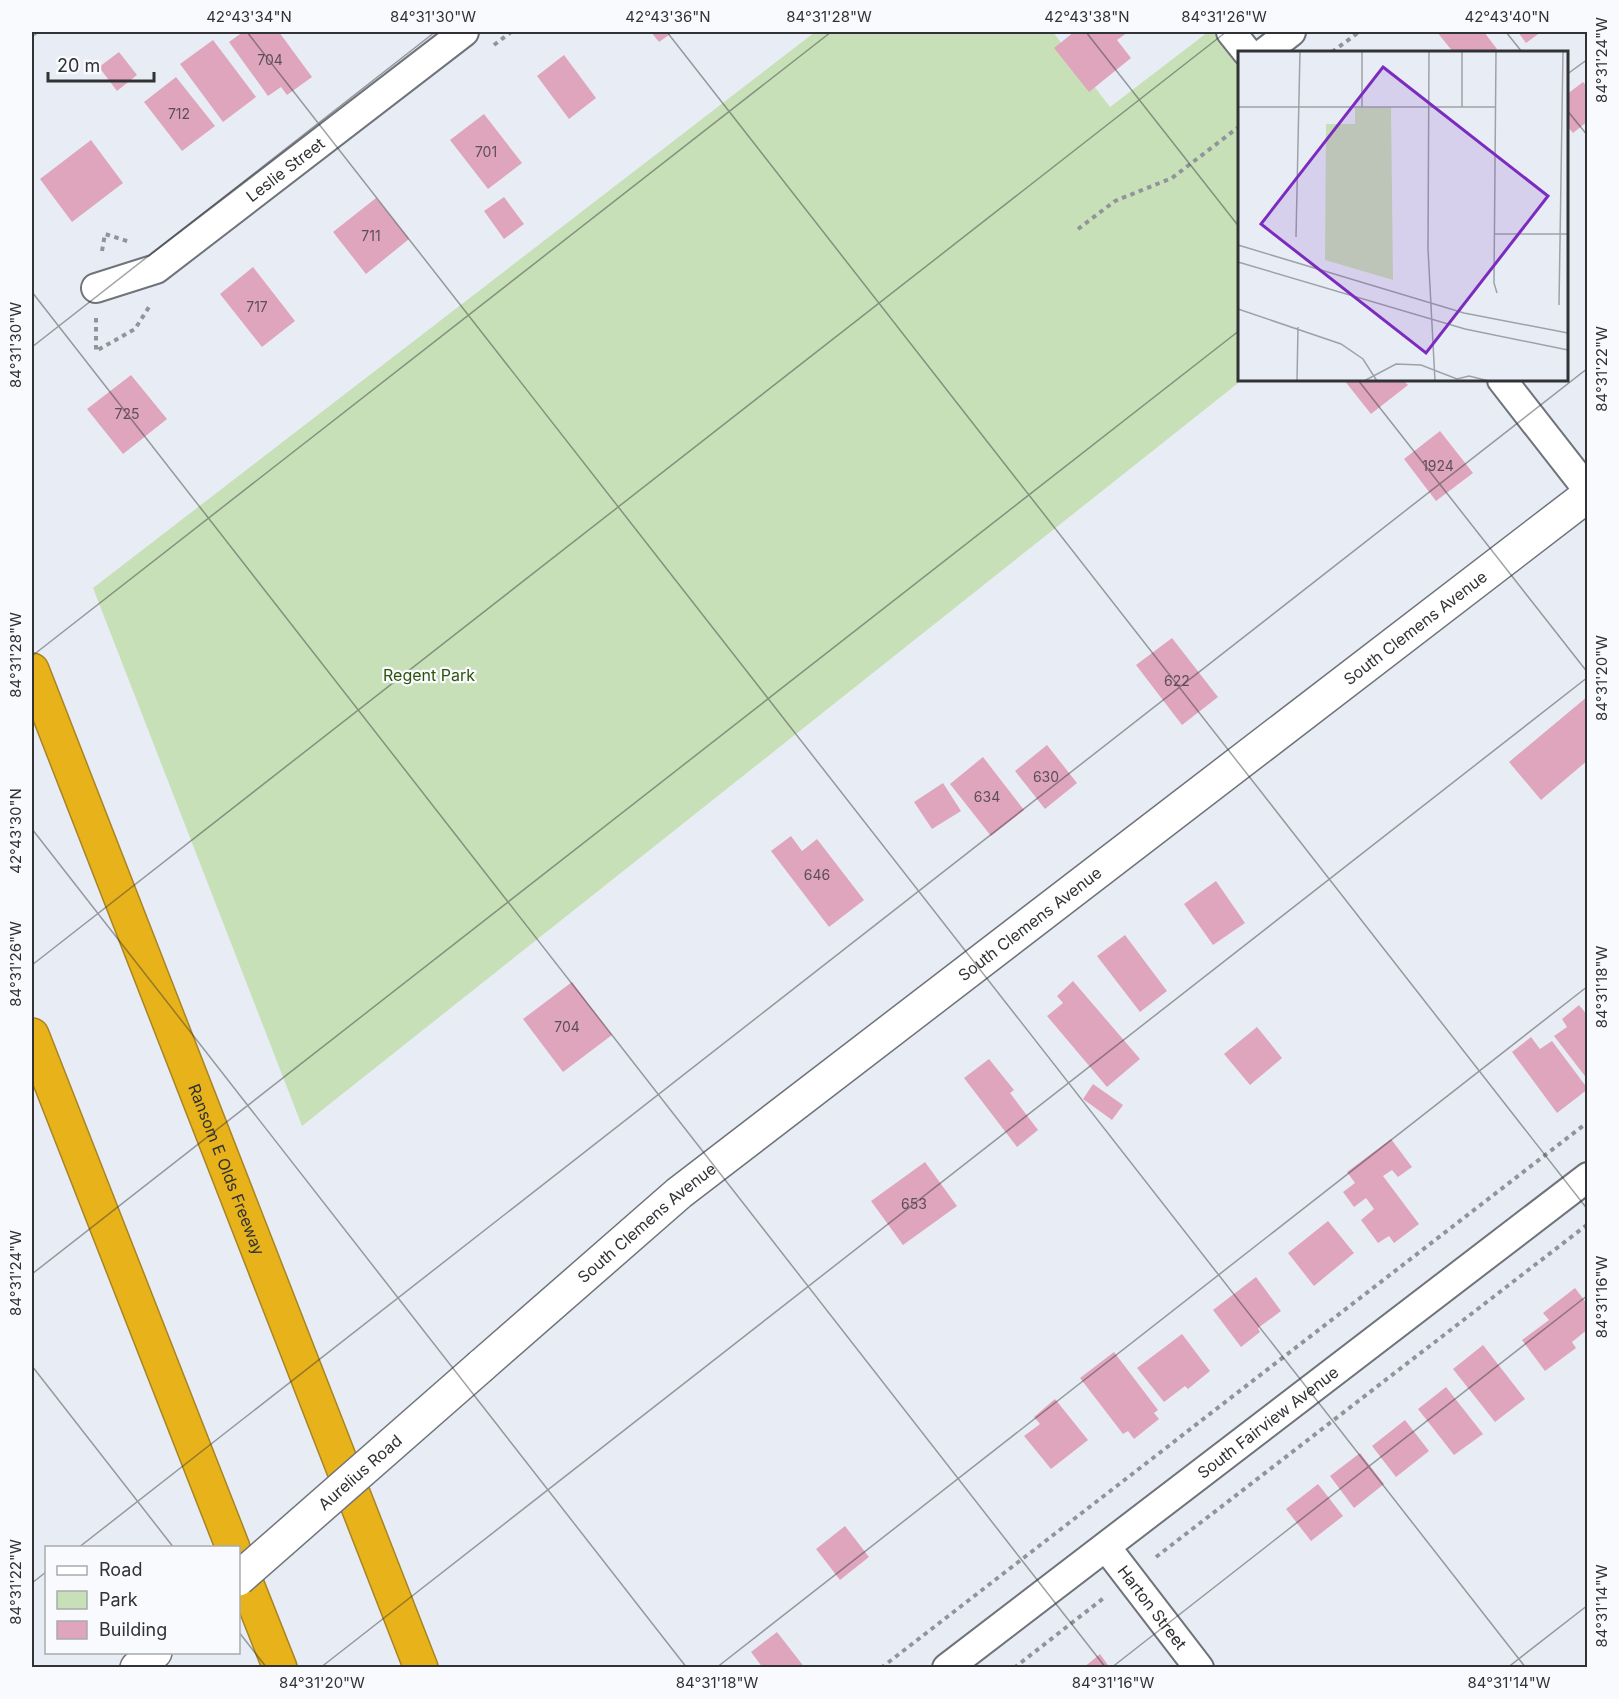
<svg xmlns="http://www.w3.org/2000/svg" width="1619" height="1699" viewBox="0 0 1619 1699" font-family="Inter,sans-serif">
  <style>
    .green { fill: #c8e0b8 }
    .building { fill: #dfa5bd }
    .lines { fill: none; stroke-linecap: round; stroke-linejoin: round }
    .minor-casing { stroke: #6f737a; stroke-width: 32 }
    .tertiary-casing { stroke: #6f737a; stroke-width: 36 }
    .motorway-casing { stroke: #a88524; stroke-width: 36 }
    .path { stroke: #91959b; stroke-width: 4; stroke-dasharray: 4.5 4.5; stroke-linecap: butt }
    .minor { stroke: #fff; stroke-width: 28 }
    .tertiary { stroke: #fff; stroke-width: 33 }
    .motorway { stroke: #e8b21b; stroke-width: 33 }
    .tertiary-bridge-casing { stroke: #6f737a; stroke-width: 36; stroke-linecap: butt }
    .tertiary-bridge { stroke: #fff; stroke-width: 33 }
    .ticks { fill: none; stroke: #303235; stroke-width: 1.5; stroke-opacity: 0.45 }
    .labels { text-anchor: middle; stroke-width: 4.5; stroke-linejoin: round; paint-order: stroke }
    .number-label { font-size: 14px; fill: #5c4f57 }
    .street-label { font-size: 16px; fill: #303235; stroke: #f8fafd }
    .park-label { font-size: 16px; fill: #2f520b; stroke: #f8fafd }
    .inset-road { fill: none; stroke: #9ea2a8; stroke-width: 1.5 }
    .view { fill: #7b2cbf; fill-opacity: 0.15; stroke: #7b2cbf; stroke-width: 3 }
    .inset-edge { fill: none; stroke: #303235; stroke-width: 3 }
    .neatline { fill: none; stroke: #303235; stroke-width: 2 }
    .ticks-label { font-size: 15px; text-anchor: middle; fill: #303235 }
  </style>
  <rect width="100%" height="100%" fill="#e8edf5"/>
  <path class="green" d="M815,32h238l57,75 98,-75h23l9,20v328h2l-940,746 -209,-538z"/>
  <path class="building" d="M243,32h36l33,45 -25,18 -6,-8 -13,9 -39,-54z
    M651,32h22l-14,10z
    M1074,32h54l-11,8 14,18 -42,34 -35,-44z
    M1437,32h47l13,17 -4,3h-40z
    M1518,32h23l-15,11z
    M213,40l43,57 -33,25 -43,-58z
    M119,52l18,23 -20,16 -18,-24z
    M564,55l32,43 -27,21 -32,-43z
    M176,77l39,49 -33,25 -38,-49z
    M1583,82l5,5v34l-15,12 -7,-8v-30z
    M484,114l38,49 -34,26 -38,-49z
    M91,140l32,43 -51,39 -32,-43z
    M504,197l20,27 -20,15 -20,-28z
    M376,198l33,41 -43,35 -33,-42z
    M253,267l42,54 -33,26 -42,-53z
    M131,375l36,44 -44,35 -36,-45z
    M1344,380h59l5,5 -37,29z
    M1440,431l33,42 -37,28 -32,-42z
    M1172,638l46,59 -36,28 -46,-60z
    M1588,696v64l-47,40 -32,-38z
    M1047,745l30,38 -32,26 -30,-38z
    M983,757l41,53 -33,26 -41,-52z
    M943,783l18,28 -29,18 -18,-27z
    M791,836l11,15 15,-12 47,61 -35,27 -58,-76z
    M1216,881l29,42 -32,22 -29,-41z
    M1125,935l42,56 -27,21 -43,-56z
    M1073,981l67,78 -33,28 -60,-71 16,-13 -6,-7z
    M572,982l40,53 -49,37 -40,-53z
    M1579,1005l9,11v64l-34,-44 13,-9 -5,-8z
    M1257,1027l25,31 -32,27 -26,-31z
    M1531,1037l9,12 12,-8 36,48 -31,24 -45,-61z
    M989,1059l25,31 -4,3 28,37 -21,17 -53,-69z
    M1093,1084l30,21 -11,15 -29,-21z
    M1391,1139l21,28 -14,10 -6,-7 -9,6 36,48 -25,19 -5,-7 -11,7 -17,-23 13,-11 -8,-11 -12,9 -11,-15 12,-9 -8,-11z
    M925,1162l32,44 -54,39 -32,-44z
    M1328,1221l26,32 -40,33 -26,-33z
    M1256,1277l25,34 -23,17 2,4 -19,15 -28,-37z
    M1575,1288l13,17v24l-16,13 4,6 -31,23 -23,-31 27,-20 -6,-7z
    M1182,1334l28,37 -22,18 -3,-3 -21,16 -27,-34z
    M1483,1345l42,54 -30,23 -42,-53z
    M1114,1352l44,58 -4,3 5,6 -25,20 -6,-8 -5,3 -43,-56z
    M1446,1387l37,47 -29,21 -36,-46z
    M1055,1399l33,41 -37,29 -27,-33 16,-12 -6,-7z
    M1405,1420l24,31 -33,26 -24,-31z
    M1360,1453l24,31 -30,24 -24,-32z
    M1318,1484l25,32 -32,25 -25,-32z
    M845,1526l24,31 -29,23 -24,-31z
    M777,1632l28,36h-42l-12,-16z
    M1100,1654l10,14h-27z"/>
  <g class="lines">
    <defs>
      <g id="minor">
        <path d="M1231,32l16,20"/>
        <path d="M1265,52l26,-20"/>
        <path id="s1" d="M96,288l60,-19 308,-237"/>
        <path d="M1502,380l86,110"/>
        <path id="s2" d="M1106,1547l93,121"/>
        <path id="s3" d="M947,1668l641,-491"/>
      </g>
      <g id="tertiary">
        <path id="s4" d="M481,1366l198,-173 909,-698"/>
        <path d="M137,1668l18,-16"/>
      </g>
      <g id="motorway">
        <path id="s5" d="M32,670l389,998"/>
        <path d="M32,1035l201,513"/>
        <path d="M238,1562l42,106"/>
      </g>
    </defs>
    <use href="#minor" class="minor-casing"/>
    <use href="#tertiary" class="tertiary-casing"/>
    <use href="#motorway" class="motorway-casing"/>
    <path class="path" d="M494,45l17,-13
      M1332,52l27,-20
      M1078,229l37,-28 57,-23 68,-52
      M102,251l3,-17 25,8
      M96,318v33l39,-22 14,-22
      M1156,1557l432,-333
      M881,1668l707,-546
      M1014,1668l91,-71"/>
    <use href="#minor" class="minor"/>
    <use href="#tertiary" class="tertiary"/>
    <use href="#motorway" class="motorway"/>
    <defs>
      <g id="tertiary-bridge">
        <path id="s6" d="M238,1579l243,-213"/>
      </g>
    </defs>
    <use href="#tertiary-bridge" class="tertiary-bridge-casing"/>
    <use href="#tertiary-bridge" class="tertiary-bridge"/>
  </g>
  <path class="ticks" d="M247,32l1279,1636M667,32l921,1178M1086,32l154,196M1506,32l16,20M32,37l7,-5M1566,75l22,-16M1566,109l22,27M32,292l1074,1376M32,347l403,-315M1358,380l230,293M32,656l799,-624M32,829l655,839M32,965l1194,-933M32,1274l1208,-944M32,1366l142,182M78,1548l1510,-1180M32,1583l14,-11M238,1631l29,37M320,1668l1268,-991M716,1668l872,-682M1111,1668l477,-373M1507,1668l81,-63"/>
  <g class="labels">
    <g class="number-label">
      <text x="270" y="65">704</text>
      <text x="179" y="119">712</text>
      <text x="486" y="157">701</text>
      <text x="371" y="241">711</text>
      <text x="257" y="312">717</text>
      <text x="127" y="419">725</text>
      <text x="1438" y="471">1924</text>
      <text x="1177" y="686">622</text>
      <text x="1046" y="782">630</text>
      <text x="987" y="802">634</text>
      <text x="817" y="880">646</text>
      <text x="567" y="1032">704</text>
      <text x="914" y="1209">653</text>
    </g>
    <g class="street-label">
      <text dy="6" stroke="none"><textPath href="#s1" startOffset="226">Leslie Street</textPath></text>
      <text dy="6" stroke="none"><textPath href="#s4" startOffset="1191">South Clemens Avenue</textPath></text>
      <text dy="6" stroke="none"><textPath href="#s4" startOffset="705">South Clemens Avenue</textPath></text>
      <text dy="6" stroke="none"><textPath href="#s5" startOffset="536">Ransom E Olds Freeway</textPath></text>
      <text dy="6" stroke="none"><textPath href="#s4" startOffset="219">South Clemens Avenue</textPath></text>
      <text dy="6" stroke="none"><textPath href="#s3" startOffset="404">South Fairview Avenue</textPath></text>
      <text dy="6" stroke="none"><textPath href="#s6" startOffset="162">Aurelius Road</textPath></text>
      <text dy="6" stroke="none"><textPath href="#s2" startOffset="76">Harton Street</textPath></text>
    </g>
    <g class="park-label">
      <text x="429" y="681">Regent Park</text>
    </g>
  </g>
  <g transform="translate(1238 51)">
    <rect width="330" height="330" fill="#e8edf5"/>
    <path d="M117,56h36l2,173 -68,-20 1,-136h29z" fill="#c8e0b8"/>
    <path class="inset-road" d="M191,0l-1,198 7,132M258,0l-2,232 3,10M0,56h258M124,56v-56M224,56v-56M257,183h73M58,186l4,-186M0,194l226,68 104,20M0,211l227,67 103,21M321,254l4,-254M0,258l103,35 22,15 14,22M59,330l1,-54M126,330l32,-17 25,1 36,14 12,-3 20,5"/>
    <path class="view" d="M145,16l165,129 -122,157 -165,-129z"/>
    <rect width="330" height="330" class="inset-edge"/>
  </g>
  <rect width="1619" height="1699" fill="none" stroke="#f8fafd" stroke-width="66"/>
  <rect x="45" y="1546" width="195" height="108" fill="#f8fafd" stroke="#a8aaad" stroke-width="1.5"/>
  <rect x="57" y="1566" width="30" height="9" fill="#ffffff" stroke="#a8aaad" stroke-width="1.5"/>
  <text x="99" y="1576" font-size="18" fill="#303235">Road</text>
  <rect x="57" y="1591" width="30" height="18" fill="#c8e0b8" stroke="#a8aaad" stroke-width="1.5"/>
  <text x="99" y="1606" font-size="18" fill="#303235">Park</text>
  <rect x="57" y="1621" width="30" height="18" fill="#dfa5bd" stroke="#a8aaad" stroke-width="1.5"/>
  <text x="99" y="1636" font-size="18" fill="#303235">Building</text>
  <path d="M48 72v9h106v-9" fill="none" stroke="#303235" stroke-width="3"/>
  <text x="57" y="72" font-size="18" fill="#303235" stroke="#f8fafd" stroke-width="4.5" paint-order="stroke">20 m</text>
  <rect x="33" y="33" width="1553" height="1633" class="neatline"/>
  <g class="ticks-label">
    <text x="249" y="22">42°43'34"N</text>
    <text x="433" y="22">84°31'30"W</text>
    <text x="668" y="22">42°43'36"N</text>
    <text x="829" y="22">84°31'28"W</text>
    <text x="1087" y="22">42°43'38"N</text>
    <text x="1224" y="22">84°31'26"W</text>
    <text x="1507" y="22">42°43'40"N</text>
    <text transform="translate(1602 60) rotate(-90)" y="5">84°31'24"W</text>
    <text transform="translate(16 345) rotate(-90)" y="5">84°31'30"W</text>
    <text transform="translate(1602 369) rotate(-90)" y="5">84°31'22"W</text>
    <text transform="translate(16 655) rotate(-90)" y="5">84°31'28"W</text>
    <text transform="translate(1602 678) rotate(-90)" y="5">84°31'20"W</text>
    <text transform="translate(16 831) rotate(-90)" y="5">42°43'30"N</text>
    <text transform="translate(16 964) rotate(-90)" y="5">84°31'26"W</text>
    <text transform="translate(1602 987) rotate(-90)" y="5">84°31'18"W</text>
    <text transform="translate(16 1273) rotate(-90)" y="5">84°31'24"W</text>
    <text transform="translate(1602 1297) rotate(-90)" y="5">84°31'16"W</text>
    <text transform="translate(16 1582) rotate(-90)" y="5">84°31'22"W</text>
    <text transform="translate(1602 1606) rotate(-90)" y="5">84°31'14"W</text>
    <text x="322" y="1688">84°31'20"W</text>
    <text x="717" y="1688">84°31'18"W</text>
    <text x="1113" y="1688">84°31'16"W</text>
    <text x="1509" y="1688">84°31'14"W</text>
  </g>
</svg>
